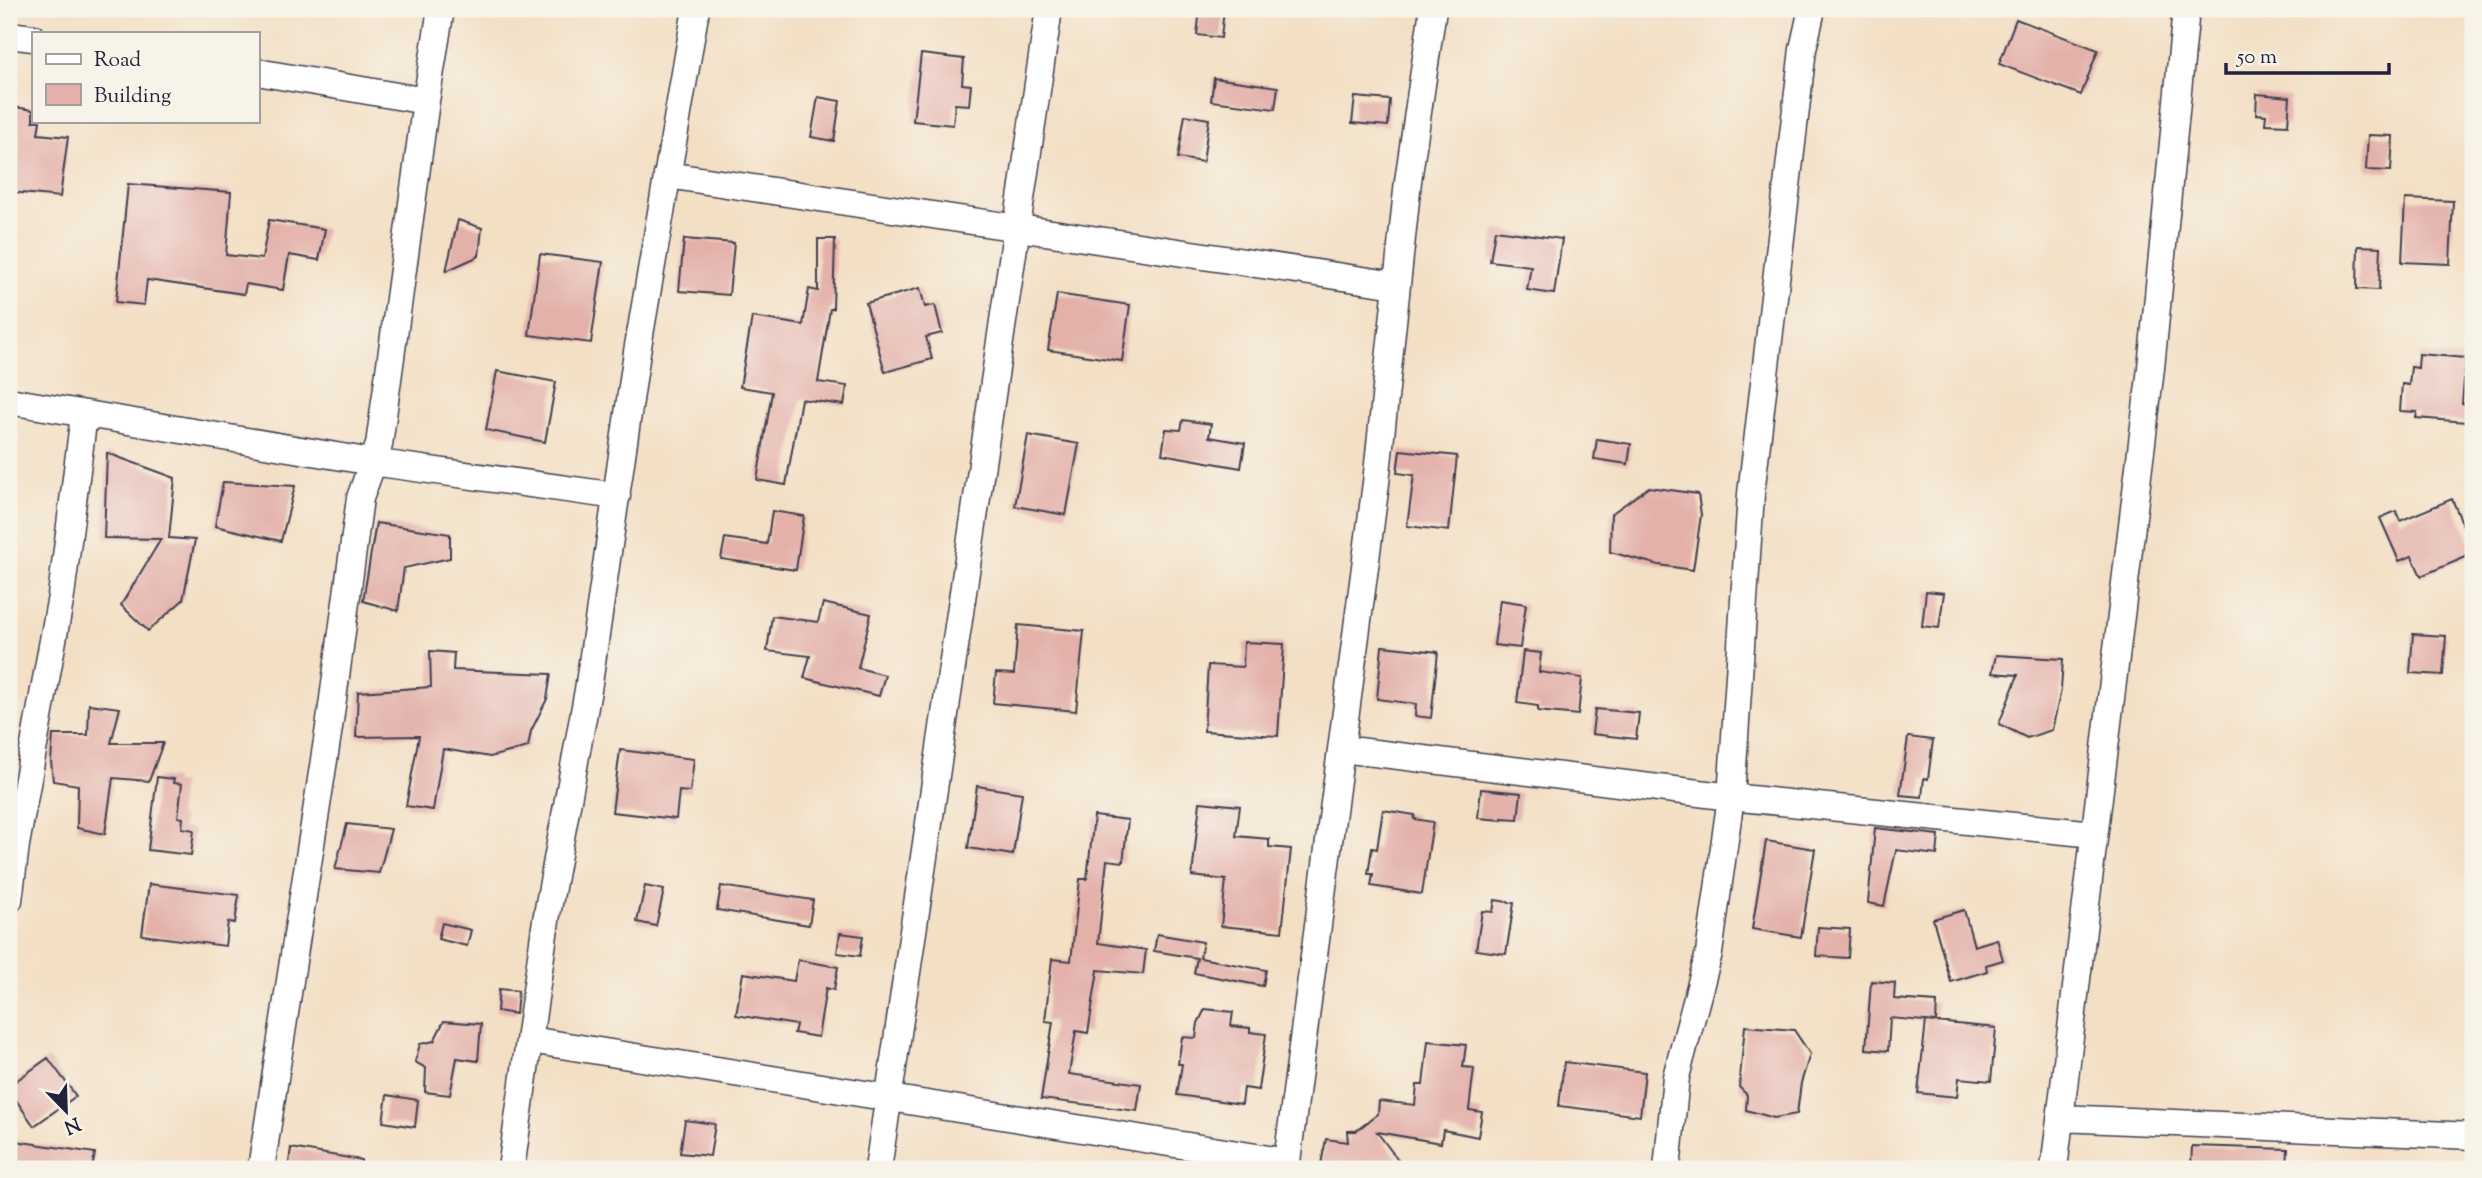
<svg xmlns="http://www.w3.org/2000/svg" width="2482" height="1178" viewBox="0 0 2482 1178" font-family="'Sorts Mill Goudy',serif">
  <style>
    .building { fill: #e3b1aa }
    .lines { fill: none; stroke-linecap: round; stroke-linejoin: round }
    .street-casing { stroke: #413e50; stroke-width: 29 }
    .street { stroke: #fff; stroke-width: 26 }
  </style>
  <rect width="100%" height="100%" fill="#f7f3e8"/>
  <filter id="ink" filterUnits="userSpaceOnUse"><feTurbulence type="fractalNoise" baseFrequency=".0143" numOctaves="2"/><feDisplacementMap in="SourceGraphic" scale="14" xChannelSelector="R" yChannelSelector="G"/><feConvolveMatrix kernelMatrix="1 2 1 2 8 2 1 2 1" color-interpolation-filters="sRGB"/></filter>
  <filter id="wash" filterUnits="userSpaceOnUse"><feTurbulence type="fractalNoise" baseFrequency=".00686" numOctaves="4" result="noise"/><feDisplacementMap in="SourceGraphic" scale="28" xChannelSelector="R" yChannelSelector="G"/><feGaussianBlur stdDeviation="1.57" result="paint"/><feColorMatrix in="noise" values="0 0 0 0 0 0 0 0 0 0 0 0 0 0 0 0 0 1.4 0 .05"/><feComposite in="paint" operator="in"/></filter>
  <g filter="url(#wash)">
    <rect width="100%" height="100%" fill="#f3dfc4"/>
    <g id="blocks">
      <path class="building" d="M1200,9h24l-3,29 -24,-3z
        M2016,19l82,31 -17,45 -82,-31z
        M921,54l43,5 -2,25 9,1 -2,20 -14,-1 -2,21 -40,-4z
        M1214,78l64,9 -3,22 -64,-8z
        M2257,94l33,3 -2,28 -23,-1 1,-9 -10,-1z
        M818,97l22,4 -6,40 -23,-4z
        M1355,97l35,3 -2,26 -36,-3z
        M9,106l24,4v11h7l-2,13 30,3 -8,60 -48,-5 6,-51 -9,-2z
        M1185,115l24,4 -6,43 -25,-4z
        M2368,135l25,1 -2,35 -25,-1z
        M128,184l103,8 -5,63 36,4 7,-39 56,9 -6,31 -30,-5 -6,35 -37,-6 -2,10 -97,-14 -3,25 -28,-3z
        M2405,199l48,2 -3,63 -48,-2z
        M458,220l24,8 -3,28 -33,15z
        M1495,230l67,9 -8,55 -27,-4 4,-24 -41,-5z
        M684,239l50,4 -5,52 -50,-4z
        M818,239h17l-2,70h-3l-12,73 29,4 -3,19 -43,-6 -15,86 -29,-5 15,-88 -32,-5 12,-70 51,8 6,-36 9,2z
        M2358,246l23,1 -2,43 -22,-1z
        M540,254l63,8 -12,81 -62,-8z
        M920,288l5,19 10,-2 7,28 -16,4 6,22 -47,13 -19,-69z
        M1057,294l73,11 -8,56 -74,-11z
        M2419,354l47,4 -4,46h7l-2,18 -51,-4 1,-6 -17,-1 2,-27 7,1 2,-18 7,1z
        M497,371l59,11 -11,60 -59,-12z
        M1183,420l28,4 -2,13 36,6 -4,25 -79,-14 4,-25 15,1z
        M1028,435l51,9 -13,71 -51,-9z
        M1597,439l34,5 -3,20 -34,-5z
        M1400,450l57,6 -8,75 -42,-5 7,-51 -17,-2z
        M107,453l68,25 -6,60 26,2 -12,60 -35,31 -27,-26 40,-66 -57,-1z
        M223,482l72,4 -14,55 -66,-15z
        M1649,487l49,7 3,21 -8,55 -34,-5 -49,-13 1,-38z
        M2452,499l21,50v5l-52,22 -9,-20 -13,5 -19,-43 16,-7 4,10z
        M772,511l32,5 -8,54 -75,-11 4,-21 42,6z
        M376,523l74,11v24l-46,10 -6,43 -35,-10z
        M1926,591l18,2 -5,35 -17,-2z
        M1500,600l26,4 -6,44 -26,-3z
        M823,603l48,11 -13,54 27,7 -6,21 -75,-18 6,-22 -43,-5 5,-35 46,6z
        M1018,625l66,6 -8,80 -83,-8 3,-30 18,1z
        M2413,634l33,2 -3,39 -33,-2z
        M1244,642l40,2 -6,92 -74,-5 4,-66 35,2z
        M1382,646l56,6 -7,66 -16,-2 1,-12 -39,-5z
        M430,651l24,2 -1,17 98,4 -4,25 -16,32 -3,16 -38,10 -47,-8 -10,61 -27,-4 13,-70 -63,1 2,-45 73,-5z
        M1523,651l18,2 -2,19 43,6 -4,37 -40,-4v-5l-21,-3z
        M1996,655l67,4 -2,31 -9,40 -25,8 -28,-14 19,-49 -26,-2z
        M89,704l31,4 -9,35h52l-14,38 -36,-3 -8,56 -28,-6 1,-43 -25,-4 -2,-20 2,-26h35z
        M1595,709l44,4 -3,26 -44,-5z
        M1908,737l25,3 -5,39 -4,-1 -2,19 -22,-2z
        M620,750l74,9 -4,33 -11,-1 -3,28 -64,-7z
        M157,777l17,2 -1,4 9,1 -4,33 5,1 -1,10 12,2 -3,25 -43,-5z
        M977,786l45,7 -9,62 -45,-7z
        M1481,789l40,4 -3,26 -16,-1v2l-24,-2z
        M1200,802l40,4 -4,30 33,3v8l22,2 -9,83 -61,-6 5,-46 -34,-4z
        M1383,810l32,5 -1,4 19,3 -11,72 -51,-8 2,-12h-5l4,-26 5,1z
        M1094,816l34,4 -5,42 -16,-2 -9,83 48,7 -3,24 -45,-4 -10,63 -12,-2 -7,43 72,10 -4,27 -96,-12 12,-77 -8,-1 7,-62 19,2 9,-82h7z
        M347,824l44,5 -12,44 -44,-4z
        M1875,828l64,7 -2,20 -41,-5 -12,56 -16,-3z
        M1766,841l49,8 -14,88 -49,-8z
        M149,884l90,11 -4,28 -7,-1 -3,24 -83,-11z
        M645,886l19,4 -8,36 -19,-4z
        M721,886l92,14 -4,25 -92,-15z
        M1495,900l19,3 -8,51 -30,-4 6,-39 11,1z
        M1964,910l10,36 23,-7 6,21 -17,5 1,6 -36,11 -18,-63z
        M442,923l29,7 -4,16 -29,-7z
        M1818,927l32,2 -2,29 -32,-2z
        M840,933l23,3 -3,20 -23,-3z
        M1157,934l46,8 -3,16 66,12 -3,16 -69,-13 3,-15 -43,-7z
        M798,960l40,7 -4,23 -8,-2 -8,49 -24,-4 2,-8 -60,-10 7,-42 51,8z
        M1871,981l24,2 -1,16 43,3 -1,20 -46,-4 -2,33 -22,-2z
        M499,989l19,2 -2,23 -19,-3z
        M1205,1009l28,3 -2,14 19,2v4l16,2 -8,56 -14,-2 -2,16 -65,-9 5,-31h-4l4,-27 14,1 2,-15z
        M444,1021l37,3 -3,37 -21,-3 -7,37 -25,-3 1,-24 -11,-6 5,-18 14,-3z
        M1926,1021l70,7 -5,53 -32,-3 -2,19 -39,-4z
        M1745,1026l49,4 16,24 -9,29 -4,31 -23,4 -28,-8 1,-15 -8,-8z
        M1428,1041l38,4 -3,22 11,1 -5,42 13,2 -4,25 -35,-7 -2,13 -64,-11 21,28 -13,9h-65l6,-30 22,3 -1,-11h9l22,-17 1,-13 36,4 2,-20h6z
        M48,1058l28,38 -42,30 -25,-36v-4z
        M1564,1062l81,10 -5,44 -81,-10z
        M387,1095l31,5 -3,27 -32,-5z
        M685,1120l30,4 -5,32 -30,-3z
        M9,1140l86,13 -3,16h-83z
        M2192,1146l96,3 -1,20h-96z
        M291,1148l70,12v9h-73z"/>
    </g>
  </g>
  <g filter="url(#ink)">
    <use href="#blocks" fill-opacity="0" stroke="#413e50" stroke-width="2"/>
    <g class="lines">
      <defs>
        <path id="street" d="M9,35l24,3
          M257,72l169,29
          M667,175l729,110
          M9,401l363,61 245,34
          M1342,749l389,48 363,37
          M9,900l7,-55 45,-249 23,-181
          M530,1040l757,122
          M2060,1118l413,18
          M261,1169l69,-448 30,-223 19,-53 47,-344 15,-92
          M511,1169l35,-249 42,-230 49,-338 59,-343
          M878,1169l171,-1160
          M1286,1169l90,-686 32,-302 25,-172
          M1667,1169l9,-92 33,-124 22,-156 20,-303 52,-445 9,-40
          M2054,1169l97,-801 35,-359"/>
      </defs>
      <use href="#street" class="street-casing"/>
      <use href="#street" class="street"/>
    </g>
  </g>
  <rect width="2482" height="1178" fill="none" stroke="#f7f3e8" stroke-width="35"/>
  <rect x="32" y="32" width="228" height="91" fill="#f7f3e8" stroke="#a29fa3" stroke-width="2"/>
  <rect x="46" y="54" width="35" height="10" fill="#ffffff" stroke="#a29fa3" stroke-width="2"/>
  <text x="94" y="66" font-size="21" fill="#22223b">Road</text>
  <rect x="46" y="84" width="35" height="21" fill="#e3b1aa" stroke="#a29fa3" stroke-width="2"/>
  <text x="94" y="102" font-size="21" fill="#22223b">Building</text>
  <g transform="translate(66 1111) rotate(157)" stroke="#f7f3e8" stroke-width="5" paint-order="stroke">
  <path d="M0-5L12 26L0 18L-12 26Z" fill="#22223b"/>
  <text y="-10" font-size="19" font-weight="bold" text-anchor="middle" fill="#22223b">N</text>
  </g>
  <path d="M2226 63v10h163v-10" fill="none" stroke="#22223b" stroke-width="3.5"/>
  <text x="2237" y="63" font-size="21" fill="#22223b" stroke="#f7f3e8" stroke-width="5" paint-order="stroke">50 m</text>
</svg>
